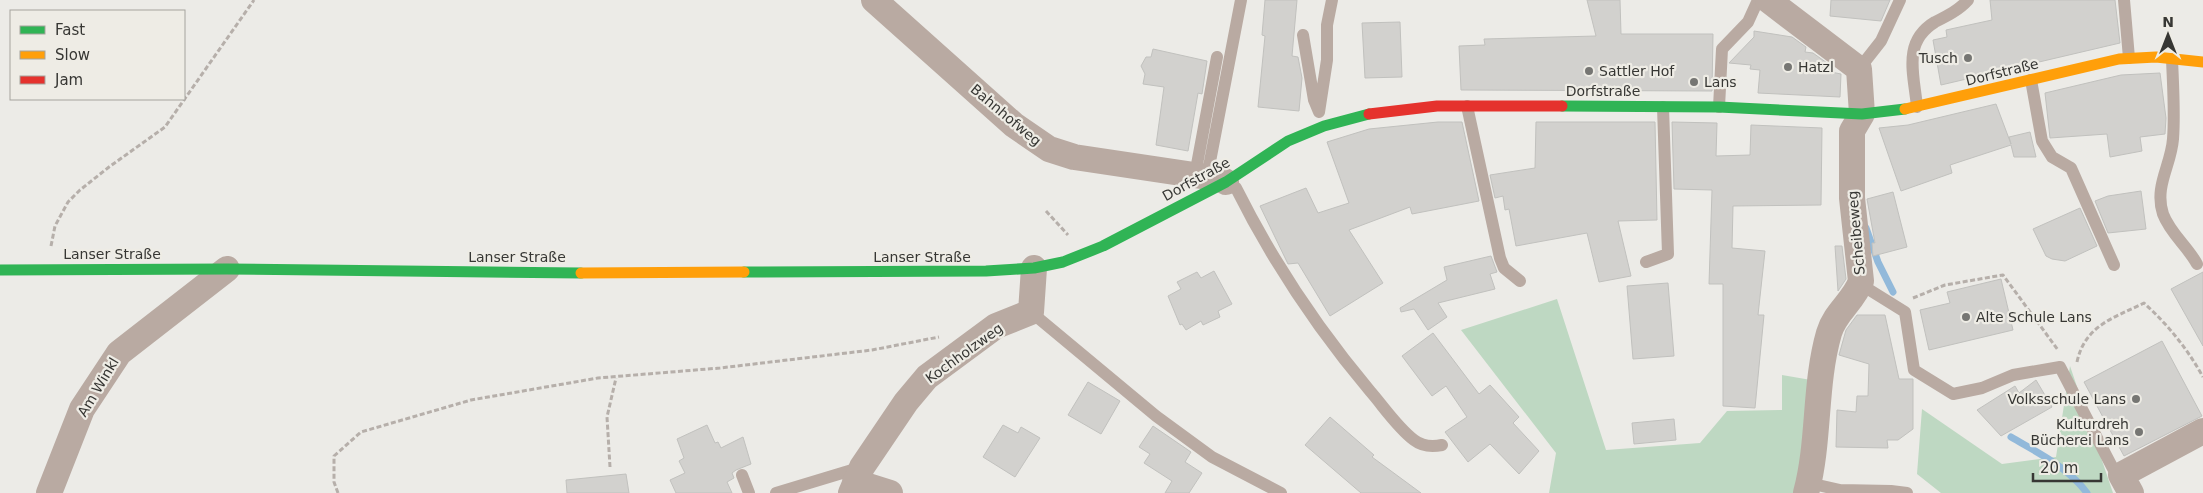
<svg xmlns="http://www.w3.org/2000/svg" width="2203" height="493" viewBox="0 0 2203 493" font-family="'DejaVu Sans',sans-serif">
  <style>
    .green { fill: #bed8c2 }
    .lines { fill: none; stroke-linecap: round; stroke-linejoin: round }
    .stream { stroke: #92b9da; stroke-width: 7 }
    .building { fill: #d2d1ce; stroke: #c1c1be }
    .path { stroke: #b6afaa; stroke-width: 3; stroke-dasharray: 5 2.5; stroke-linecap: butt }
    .lane { stroke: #b9aaa2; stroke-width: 12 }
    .street { stroke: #b9aaa2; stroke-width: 26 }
    .fast { stroke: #30b455; stroke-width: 11 }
    .slow { stroke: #ff9f0a; stroke-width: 11 }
    .jam { stroke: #e5322d; stroke-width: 11 }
    .poi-dot { fill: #767673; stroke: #eeece5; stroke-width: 2 }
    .labels { text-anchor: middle; stroke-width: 4.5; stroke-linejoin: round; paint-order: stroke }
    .poi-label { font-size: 14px; fill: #373734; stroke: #eeece5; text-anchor: start }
    .street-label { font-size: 14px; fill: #373734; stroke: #eeece5 }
  </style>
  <rect width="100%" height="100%" fill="#ecebe7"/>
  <path class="green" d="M1557,299l49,151 94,-7 27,-32 55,-1v-35l29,5 -13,100 -4,13h-245l7,-40 -95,-123z
    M2070,366l43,127h-172l-24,-19 5,-65 80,55 54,-7z"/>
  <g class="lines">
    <path class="stream" d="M1866,228l12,34 15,30
      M2011,437c27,16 57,30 76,56"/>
  </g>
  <path class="building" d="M1265,0h32l-5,56 6,1 4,21 -3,33 -41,-4 7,-71 -3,-1z
    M1587,0h33l1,34h92l-1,57 -251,-1 -2,-44 26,-1 -1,-6 112,-3z
    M1831,0h59l-9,21 -51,-5z
    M1990,0h125l5,43 -179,42 -8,-45 14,-3 -1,-7 46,-10z
    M1400,22l2,55 -37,1 -3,-55z
    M1754,31l38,6 14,10 -1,5 8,1 14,10 -1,8 15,3 -1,23 -82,-4 2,-23 -10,-1 1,-4 -22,-2 25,-26z
    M1153,49l54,12 -5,33 -4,-1 -10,58 -32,-6 8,-58 -21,-3 2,-10 -4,-8 5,-9h5z
    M2160,73l6,45 -1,16 -25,3 2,14 -32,6 -3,-23 -57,4 -5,-45 76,-18z
    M1996,104l15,40 -2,-7 21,-5 6,25h-22l-3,-12 -61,20 2,8 -51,18 -22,-63 29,-3z
    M1438,122h24l17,79 -67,13 -2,-7 -61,23 34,53 -53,33 -32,-53 -10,1 -28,-58 46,-18 12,25 31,-10 -22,-61 42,-13z
    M1536,122h119l2,98 -39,1 13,55 -32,6 -12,-49 -71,13 -7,-37 -4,1 -2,-14 -8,2 -5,-23 45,-7z
    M1672,122l45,1 -1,33 34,-1 1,-30 71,3 -1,77 -88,1 -1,42 33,3 -7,64h6l-9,93 -32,-2v-122h-14l3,-94 -38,-1z
    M2141,191l5,38 -38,4 -13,-32 13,-5z
    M1893,192l14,55 -34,9 -1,-13h3l-8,-44z
    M2080,208l17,38 -32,15 -13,-2 -6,-3 -13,-27z
    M1835,246h7l4,33 -8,12z
    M1491,256l6,16 -7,2 5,15 -57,14 9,14 -19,13 -14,-21 -13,3 -1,-4 47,-28 -3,-13z
    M1214,271l18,33 -14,7 2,6 -17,8 -2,-4 -15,9 -4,-6 -2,1 -12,-29 13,-7 -4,-7 20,-10 4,6z
    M2203,272v74l-32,-57z
    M2001,279l12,51 -84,20 -9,-40 30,-7 -3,-11z
    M1668,283l6,73 -41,3 -6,-73z
    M1857,315h28l14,64h14v50l-15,11h-11l1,8 -52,-1 1,-37 19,2 1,-16h11l1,-32 -30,-9 7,-25z
    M1433,333l46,61 11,-9 29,32 -6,6 26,28 -20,23 -29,-30 -22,18 -23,-30 22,-15 -21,-31 -14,10 -30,-40z
    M2162,341l40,75 -78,40 -40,-74z
    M2036,380l16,27 -51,29 -24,-26 38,-24 4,7z
    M1088,382l32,19 -19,33 -33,-19z
    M1330,417l44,38 -2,2 49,36h-60l-56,-48z
    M1674,419l2,21 -42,4 -2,-21z
    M707,425l8,18 3,-1 3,6 22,-11 8,27 -15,6 -4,3 2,5 -7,4 5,11h-56l-6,-13 15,-7 -6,-12 5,-3 -7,-19z
    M1003,425l15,8 3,-6 19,11 -25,39 -32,-20z
    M1153,426l38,26 -6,10 17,11 -13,20h-24l7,-12 -28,-18 6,-9 -11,-7z
    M626,474l3,19h-62l-1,-13z"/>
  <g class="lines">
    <path class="path" d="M1046,211l22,24
      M51,246l4,-20 13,-24 12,-12 29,-23 56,-40 89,-127
      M1913,298l32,-13 58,-10 55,75
      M2077,362c8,-37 37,-44 67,-59 24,22 43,45 59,74
      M610,467l-3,-50 9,-39
      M338,493l-4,-11v-26l27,-24 110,-32 127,-22 122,-10 152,-18 67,-13"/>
    <path class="lane" d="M2124,0l5,58
      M1303,35l11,65 5,12
      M2172,59c1,26 3,54 1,80 -2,27 -19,47 -10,75 7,19 25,33 34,50
      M1859,69l22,-28 19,-41
      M2031,80l11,61 10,16 19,11 43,97
      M1467,106l33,152 4,10 16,13
      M1719,107l3,-58 26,-27 10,-22
      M1917,107c-3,-33 -15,-65 18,-85 12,-6 24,-12 33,-22
      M1319,112l8,-52v-35l5,-25
      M1195,175l22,-118
      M1207,177l34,-177
      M1226,182l10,6c37,74 81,140 134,203 14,16 27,36 44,49 9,7 18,7 28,5
      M1646,262l22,-8 -5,-147
      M1860,284l45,28 9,58 39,24 29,-6 31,-13 47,-8 60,115
      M1031,312l125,104 56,41 69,36
      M742,475l7,18
      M1809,483l31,7 51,1 16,2
      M776,493l86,-26"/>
    <path class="street" d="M874,0l140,125 35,24 25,8 147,22 5,3
      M1768,0l91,69 3,45 -10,17v67l9,83c-7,20 -26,31 -32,52 -15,52 -9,108 -23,160
      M855,482l35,11
      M49,493l33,-84 37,-56 108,-84
      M851,493l11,-26 44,-65 21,-25 69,-51 35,-14 3,-44
      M2131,493l-10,-18 82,-44"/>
    <path class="fast" d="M1562,106l157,1 143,7 43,-5
      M0,270l227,-1 354,4
      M744,272l242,-1 48,-3 29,-6 40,-16 123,-64 62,-41 36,-15 45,-12"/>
    <path class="slow" d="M1905,109l214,-50 37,-2 47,5
      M581,273l163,-1"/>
    <path class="jam" d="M1369,114l68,-8h125"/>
  </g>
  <g class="poi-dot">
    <circle cx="1968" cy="58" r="5"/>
    <circle cx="1788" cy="67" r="5"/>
    <circle cx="1589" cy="71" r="5"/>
    <circle cx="1694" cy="82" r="5"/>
    <circle cx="1966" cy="317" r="5"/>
    <circle cx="2136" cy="399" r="5"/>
    <circle cx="2139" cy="432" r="5"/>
  </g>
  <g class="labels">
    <g class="poi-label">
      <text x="1958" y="63" text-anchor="end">Tusch</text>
      <text x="1798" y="72">Hatzl</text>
      <text x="1599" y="76">Sattler Hof</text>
      <text x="1704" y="87">Lans</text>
      <text x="1976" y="322">Alte Schule Lans</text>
      <text x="2126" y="404" text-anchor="end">Volksschule Lans</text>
      <text x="2129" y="429" text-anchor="end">Kulturdreh<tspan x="2129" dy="16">Bücherei Lans</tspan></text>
    </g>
    <g class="street-label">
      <text transform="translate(2002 72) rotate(-14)" y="5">Dorfstraße</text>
      <text x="1603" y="96">Dorfstraße</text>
      <text transform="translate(1006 115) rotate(40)" y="5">Bahnhofweg</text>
      <text transform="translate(1196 179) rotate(-29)" y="5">Dorfstraße</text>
      <text transform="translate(1856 233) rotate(-95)" y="5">Scheibeweg</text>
      <text x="112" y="259">Lanser Straße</text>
      <text x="517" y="262">Lanser Straße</text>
      <text x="922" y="262">Lanser Straße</text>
      <text transform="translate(964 353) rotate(-36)" y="5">Kochholzweg</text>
      <text transform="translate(98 387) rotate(-59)" y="5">Am Winkl</text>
    </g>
  </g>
  <rect x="10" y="10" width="175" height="90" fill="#eeece5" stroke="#a5a49e"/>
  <rect x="20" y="26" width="25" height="8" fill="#30b455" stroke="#a5a49e"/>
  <text x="55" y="35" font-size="15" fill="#373734">Fast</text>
  <rect x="20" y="51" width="25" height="8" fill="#ff9f0a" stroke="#a5a49e"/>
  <text x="55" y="60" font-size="15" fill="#373734">Slow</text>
  <rect x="20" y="76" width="25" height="8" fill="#e5322d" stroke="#a5a49e"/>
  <text x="55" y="85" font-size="15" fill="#373734">Jam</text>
  <g transform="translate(2168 35)" stroke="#eeece5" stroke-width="4" paint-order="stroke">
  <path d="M0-4L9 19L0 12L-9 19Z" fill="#373734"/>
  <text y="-8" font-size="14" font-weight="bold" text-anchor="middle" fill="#373734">N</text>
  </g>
  <path d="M2033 473v8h68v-8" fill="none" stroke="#373734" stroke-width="2.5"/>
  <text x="2040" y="473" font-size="15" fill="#373734" stroke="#eeece5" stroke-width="4" paint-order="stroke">20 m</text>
</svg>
